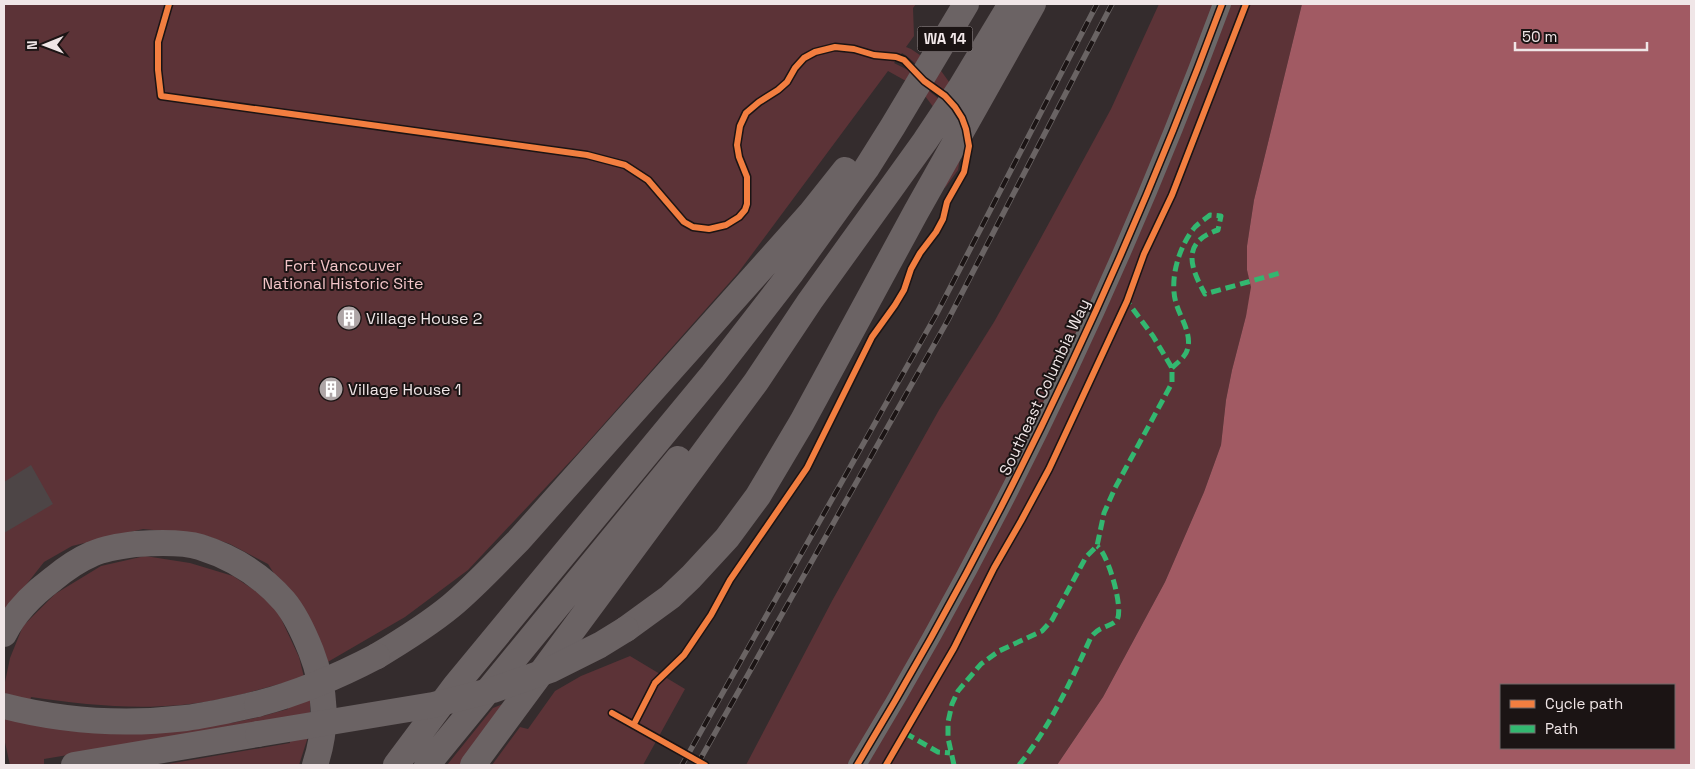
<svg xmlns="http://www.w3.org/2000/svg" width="1695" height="769" viewBox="0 0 1695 769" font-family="'Space Grotesk',sans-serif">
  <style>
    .green { fill: #5c3337; fill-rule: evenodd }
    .water { fill: #a15a63; fill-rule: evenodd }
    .building { fill: #4d4546 }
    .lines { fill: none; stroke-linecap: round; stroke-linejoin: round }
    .tertiary { stroke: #6b6868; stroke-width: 18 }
    .motorway { stroke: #6b6364; stroke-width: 26 }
    .rail-casing { stroke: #6a6464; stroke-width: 5.5 }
    .rail { stroke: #1b1414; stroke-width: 4; stroke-dasharray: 11; stroke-linecap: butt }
    .motorway-bridge { stroke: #6b6364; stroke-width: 26 }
    .quiet { stroke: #33b770; stroke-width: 5; stroke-dasharray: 10 5; stroke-linecap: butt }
    .cycleway-casing { stroke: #1b1414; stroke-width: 9 }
    .cycleway { stroke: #f27e40; stroke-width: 6 }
    .labels { text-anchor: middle; stroke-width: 4; stroke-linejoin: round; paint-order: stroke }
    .shield { fill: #1b1414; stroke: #b0a7a8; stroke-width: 1 }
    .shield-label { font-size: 15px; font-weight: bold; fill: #f0e6e7 }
    .park-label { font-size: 16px; fill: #f3c5c8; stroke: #1b1414 }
    .poi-label { font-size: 16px; fill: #f0e6e7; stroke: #1b1414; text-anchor: start }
    .street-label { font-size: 16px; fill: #f0e6e7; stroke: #1b1414 }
  </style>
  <rect width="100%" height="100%" fill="#342c2d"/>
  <path class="green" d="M4,4h912l-3,4 1,28 -8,11 5,2 28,19 23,32c-11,-5 -22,-12 -31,-20 -10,-9 -17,-20 -29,-27l-8,10 16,8 13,15 21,17 18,44 -4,23 -13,18 3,-16 -8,-56 -15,-20 -19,-15 -18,-10 -150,202 -159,179 -111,118 -63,47 -79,46 -8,-20 -50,-79 -38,-20 -26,-9 -61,-6 -71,17 -28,16 -40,51z
    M1159,4h143l-48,196 -7,46v24l5,17 -6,29 -14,54 -6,30 -5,45 -17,47 -39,90 -62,115 -46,68h-311l86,-164 107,-191 55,-88 43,-77 74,-136z
    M145,556l45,7 43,13 24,16 20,18 22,47 11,44v13l-3,26 -8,25h-137l128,-22 -1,-25 -245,41v6h-34l-6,-27v-51l6,-29 13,-32 32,-32 46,-28zM283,683l5,26 -29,8 -28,6 -205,-1 5,-25c62,9 123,15 185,3 22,-4 45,-11 67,-17z
    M630,656l55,33 -42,76h-151l28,-38 8,2 27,-38 26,-15z
    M508,702l-47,63h-14l46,-57z"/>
  <path class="water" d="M1302,4h389v761h-634l46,-68 62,-115 39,-90 17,-47 5,-45 6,-30 14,-54 5,-29 -4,-17v-24l7,-46zM1501,685h173v63h-173z"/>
  <path class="building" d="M343,307l16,3 -3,20 -16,-3z
    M324,380l16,2 -2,16 -16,-1z
    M31,465l22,39 -49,29v-51z"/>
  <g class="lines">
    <path class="tertiary" d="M857,765c146,-241 267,-497 365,-761"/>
    <path class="motorway" d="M626,629l44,-32 21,-20 36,-39 31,-42 44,-74 114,-210 117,-208
      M4,634c11,-23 29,-40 49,-55 12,-10 25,-19 39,-25 13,-6 29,-8 44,-10 16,-1 48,-2 64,3 32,10 62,29 84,54 11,13 21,35 27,50 15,39 17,75 4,114
      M377,656c25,-15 51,-31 74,-50 24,-20 45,-43 67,-65l292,-327 35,-44
      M4,706c58,15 122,19 182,12 24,-3 48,-9 71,-14
      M74,765l184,-31
      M396,765l59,-79 258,-312 79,-102 74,-103 27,-43 73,-122
      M427,765l251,-306
      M473,765l283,-383 54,-81 115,-160 36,-54 50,-83"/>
    <defs>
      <path id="rail" d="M682,765l254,-450 161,-311
        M697,765l251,-445 164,-316"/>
    </defs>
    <use href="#rail" class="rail-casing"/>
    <use href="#rail" class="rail"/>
    <path class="motorway-bridge" d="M257,704c42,-11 82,-28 120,-48
      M258,734l175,-29 60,-15 57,-20 50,-25 26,-16"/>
    <path class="quiet" d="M1172,368c6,-6 15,-12 16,-21 3,-15 -8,-30 -12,-44 -7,-24 3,-57 19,-76 4,-4 10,-8 15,-12l11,1 -3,14c-37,12 -28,37 -13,64l75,-21
      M905,733l33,19 12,1
      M954,765l-6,-27v-16l4,-18 6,-13 23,-27 18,-13 43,-20 10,-11 34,-63 11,-11 7,-33 11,-25 57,-105v-15l-19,-32 -26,-35
      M1019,765c31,-38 52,-84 72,-128 8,-11 20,-10 26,-17 7,-11 -9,-67 -20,-74"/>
    <defs>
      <path id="cycleway" d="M169,4l-11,38v28l3,26 426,59 38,10 23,15 36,42 9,5 16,2 17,-4 13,-8 6,-7 2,-6v-27l-8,-20 -2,-12 3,-19 6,-13 13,-11 19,-12 9,-8 8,-14 9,-10 11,-6 20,-5 19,2 20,6 22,2 8,3 20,21 21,15 10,11 7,11 4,11 3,17 -5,26 -17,30 -4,17 -7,13 -16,21 -9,16 -7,21 -9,15 -23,32 -65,131 -77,112 -19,35 -27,40 -29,28 -21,41
        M612,713l93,52
        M857,765c146,-241 267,-497 365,-761
        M886,765l68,-117 40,-80 27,-47 28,-52 27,-58 51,-110 17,-47 28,-59 74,-191"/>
    </defs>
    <use href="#cycleway" class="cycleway-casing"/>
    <use href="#cycleway" class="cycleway"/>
  </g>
  <defs>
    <symbol id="building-disc" viewBox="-11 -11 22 22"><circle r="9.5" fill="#aea5a6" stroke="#1b1414"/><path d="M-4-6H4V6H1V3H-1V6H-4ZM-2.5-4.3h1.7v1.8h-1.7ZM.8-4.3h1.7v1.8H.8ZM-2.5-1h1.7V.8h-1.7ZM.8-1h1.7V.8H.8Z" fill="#fff"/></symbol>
  </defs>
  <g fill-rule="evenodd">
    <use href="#building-disc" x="335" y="304" width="28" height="28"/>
    <use href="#building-disc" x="317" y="375" width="28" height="28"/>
  </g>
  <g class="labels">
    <rect class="shield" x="917.5" y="26.5" width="55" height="25" rx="4"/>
    <g class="shield-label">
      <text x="945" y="44">WA 14</text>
    </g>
    <g class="park-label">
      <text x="343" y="271">Fort Vancouver<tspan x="343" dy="18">National Historic Site</tspan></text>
    </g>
    <g class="poi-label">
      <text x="366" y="324">Village House 2</text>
      <text x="348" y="395">Village House 1</text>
    </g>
    <g class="street-label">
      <text transform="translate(1044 387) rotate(-65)" y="6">Southeast Columbia Way</text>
    </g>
  </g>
  <rect width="1695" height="769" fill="none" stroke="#f0e6e7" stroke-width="10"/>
  <rect x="1500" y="684" width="175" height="65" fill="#1b1414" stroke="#706868"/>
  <rect x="1510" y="700" width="25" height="8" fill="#f27e40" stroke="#706868"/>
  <text x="1545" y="709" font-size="15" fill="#f0e6e7">Cycle path</text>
  <rect x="1510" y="725" width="25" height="8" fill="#33b770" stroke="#706868"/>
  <text x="1545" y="734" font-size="15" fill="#f0e6e7">Path</text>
  <g transform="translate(45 45) rotate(269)" stroke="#1b1414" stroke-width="4" paint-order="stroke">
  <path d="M0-4L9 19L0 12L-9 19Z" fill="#f0e6e7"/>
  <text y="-8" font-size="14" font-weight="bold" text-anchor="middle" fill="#f0e6e7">N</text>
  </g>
  <path d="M1515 42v8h132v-8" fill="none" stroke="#f0e6e7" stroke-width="2.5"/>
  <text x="1522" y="42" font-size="15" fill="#f0e6e7" stroke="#1b1414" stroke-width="4" paint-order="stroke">50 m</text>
</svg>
